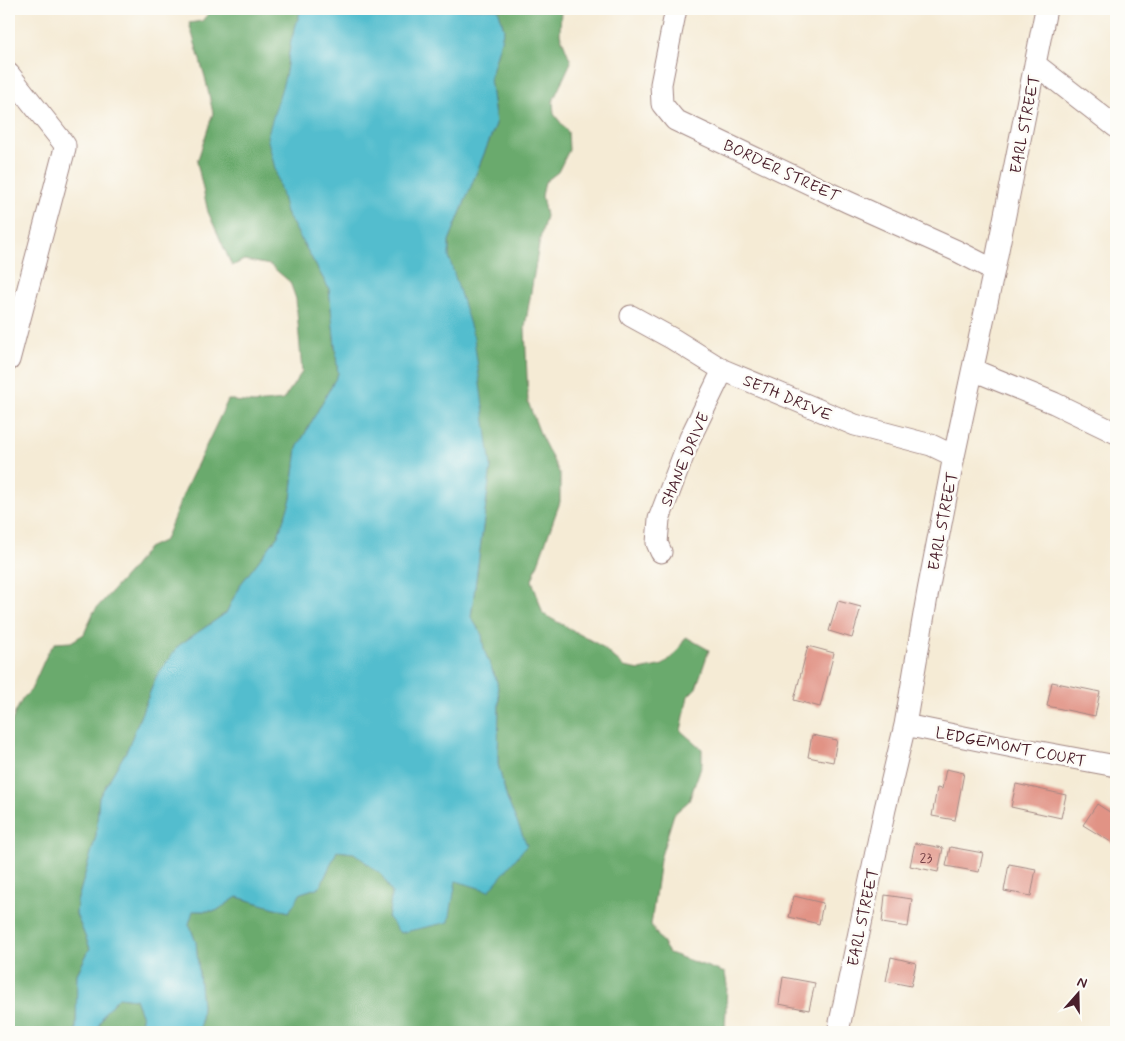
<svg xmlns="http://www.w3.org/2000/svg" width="1125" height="1041" viewBox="0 0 1125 1041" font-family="Mynerve,sans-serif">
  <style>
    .forest { fill: #6aaa6d; stroke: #5a644c }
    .water { fill: #52bdce; stroke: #4e6e7c }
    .building { fill: #e19385 }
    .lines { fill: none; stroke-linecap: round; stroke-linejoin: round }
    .minor-casing { stroke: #a08580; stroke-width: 23 }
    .minor { stroke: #fff; stroke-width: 21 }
    .labels { text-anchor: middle; stroke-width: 5; stroke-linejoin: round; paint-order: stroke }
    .number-label { font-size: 14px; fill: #703c42 }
    .street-label { font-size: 16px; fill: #4a1f2b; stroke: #fdfcf7 }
  </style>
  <rect width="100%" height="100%" fill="#fdfcf7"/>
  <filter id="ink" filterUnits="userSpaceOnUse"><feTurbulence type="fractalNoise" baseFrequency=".02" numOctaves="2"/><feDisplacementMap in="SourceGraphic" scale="10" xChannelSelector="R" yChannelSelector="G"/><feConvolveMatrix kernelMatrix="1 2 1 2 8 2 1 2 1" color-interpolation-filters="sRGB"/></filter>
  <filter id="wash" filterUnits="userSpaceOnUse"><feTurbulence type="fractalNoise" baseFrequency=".0096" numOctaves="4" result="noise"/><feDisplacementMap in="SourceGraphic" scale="20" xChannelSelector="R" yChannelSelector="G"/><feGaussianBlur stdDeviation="1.12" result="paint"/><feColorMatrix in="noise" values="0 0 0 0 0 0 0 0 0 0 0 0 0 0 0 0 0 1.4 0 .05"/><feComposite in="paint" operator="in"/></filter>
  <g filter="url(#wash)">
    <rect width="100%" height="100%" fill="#f5ebd5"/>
    <path class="forest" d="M212,9h89l-10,32 -6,36 1,135 43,77 9,85 -41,74 -6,51 -13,37 -38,49 -14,28 -48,33 -22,31 -29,73 -28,47 -3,39 -19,66 -1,12 14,34 -13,26 -1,58h-67v-302l6,-17 8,-15 8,-8 17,-38 7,-9 16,-1 13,-8 10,-23 37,-41 17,-22 17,-8 20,-50 43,-90h6v1l20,2 29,-3 19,-28 -6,-73 -6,-17 -20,-17 -26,-5 -12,6 -24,-54 -11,-50 16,-49 -8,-36 -16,-54 13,-2z
      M498,9h63l-1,25 11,28 -18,39 1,13 14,18 1,18 -11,22 -13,10 -3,14 4,20 -6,23 -15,88 3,75 13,34 19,38v28l-28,78 11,34 58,32 23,21 16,3 23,-5 13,-12 10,-16 23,13 -13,38 -8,8 -7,35 21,18v15l-13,37 -15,13 -14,45 -9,66 18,28 56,20 2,12 -2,45v2h-525l2,-26 -6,-64 -7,-18 3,-13h24l21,-14 52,15 12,-19 19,-6 17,-36 17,2 29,23 9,17 -4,25 68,-37 51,-82 -9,-35 1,-66 -2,-16 -13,-32 -2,-15 -11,-18 20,-150 -42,-210v-16l47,-117 -6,-45 14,-50z
      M119,997l16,2 7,18 -1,15h-45l9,-20z"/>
    <path class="water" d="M301,9h197l6,20 -14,50 6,45 -47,117v16l25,81 17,129 -20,150 11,18 2,15 13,32 2,16 -1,66 9,35 20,46 -38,46 -33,-10 -7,41 -49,11 -12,-15 4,-25 -9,-17 -29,-23 -17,-2 -17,36 -19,6 -12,19 -52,-15 -21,14h-23l-4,13 7,18 6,64 -2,26h-59l1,-15 -7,-18 -16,-2 -14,15 -9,20h-20l1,-58 13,-26 -14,-34 1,-12 19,-66 3,-39 28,-47 29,-73 22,-31 48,-33 14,-28 38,-49 13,-37 6,-51 41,-74 -9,-85 -43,-77 -19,-75 18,-60 6,-36z"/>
    <g id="blocks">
      <path class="building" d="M838,601l23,6 -9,31 -23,-7z
        M808,646l26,7 -14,54 -26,-7z
        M1052,682l48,10 -5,24 -48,-10z
        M812,735l25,5 -4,22 -25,-5z
        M946,769l18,4 -9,47 -23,-4 5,-28 5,1z
        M1016,784l50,11 -5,23 -50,-11z
        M1097,804l19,12v29l-33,-20z
        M915,843l28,5 -5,24 -28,-6z
        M950,847l33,6 -4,19 -33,-6z
        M1009,864l27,5 -5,27 -27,-5z
        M885,895l27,4 -4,28 -26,-4z
        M794,896l29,7 -4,21 -30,-7z
        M891,957l25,6 -5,23 -25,-5z
        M783,977l32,6 -6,27 -30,-6z
        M767,1029l14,2v1h-14z"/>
    </g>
  </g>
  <g filter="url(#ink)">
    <use href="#blocks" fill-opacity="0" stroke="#a08580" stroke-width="1"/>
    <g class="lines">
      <defs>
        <path id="minor" d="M676,9l-15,75 1,20 13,16 173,82 109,49 37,19
          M1035,64l81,63
          M9,74l56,71v3l-56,212
          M631,316l42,23 50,31 132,55 76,20 23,11
          M973,370l81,33 62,30
          M661,552l-4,-9 2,-24 31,-81 33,-68
          M905,725l108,22 103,19
          M838,1032l47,-223 20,-84 23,-134 26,-135 40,-186 52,-261"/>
      </defs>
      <use href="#minor" class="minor-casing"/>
      <use href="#minor" class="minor"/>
    </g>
  </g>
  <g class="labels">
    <g class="number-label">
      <text x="926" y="862">23</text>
    </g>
    <g class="street-label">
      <text transform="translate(1024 124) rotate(-79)" y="6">EARL STREET</text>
      <text transform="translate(782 170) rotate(25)" y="6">BORDER STREET</text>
      <text transform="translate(788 397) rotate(23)" y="6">SETH DRIVE</text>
      <text transform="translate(684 459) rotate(-67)" y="6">SHANE DRIVE</text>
      <text transform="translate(942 521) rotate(-79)" y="6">EARL STREET</text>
      <text transform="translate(1011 746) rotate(11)" y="6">LEDGEMONT COURT</text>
      <text transform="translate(862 917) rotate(-78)" y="6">EARL STREET</text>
    </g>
  </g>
  <rect width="1125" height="1041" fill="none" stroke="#fdfcf7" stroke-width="30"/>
  <g transform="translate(1078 994) rotate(20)" stroke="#fdfcf7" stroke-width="4" paint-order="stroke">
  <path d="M0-4L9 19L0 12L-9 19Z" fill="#4a1f2b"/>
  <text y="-8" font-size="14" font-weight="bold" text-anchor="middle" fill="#4a1f2b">N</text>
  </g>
</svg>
